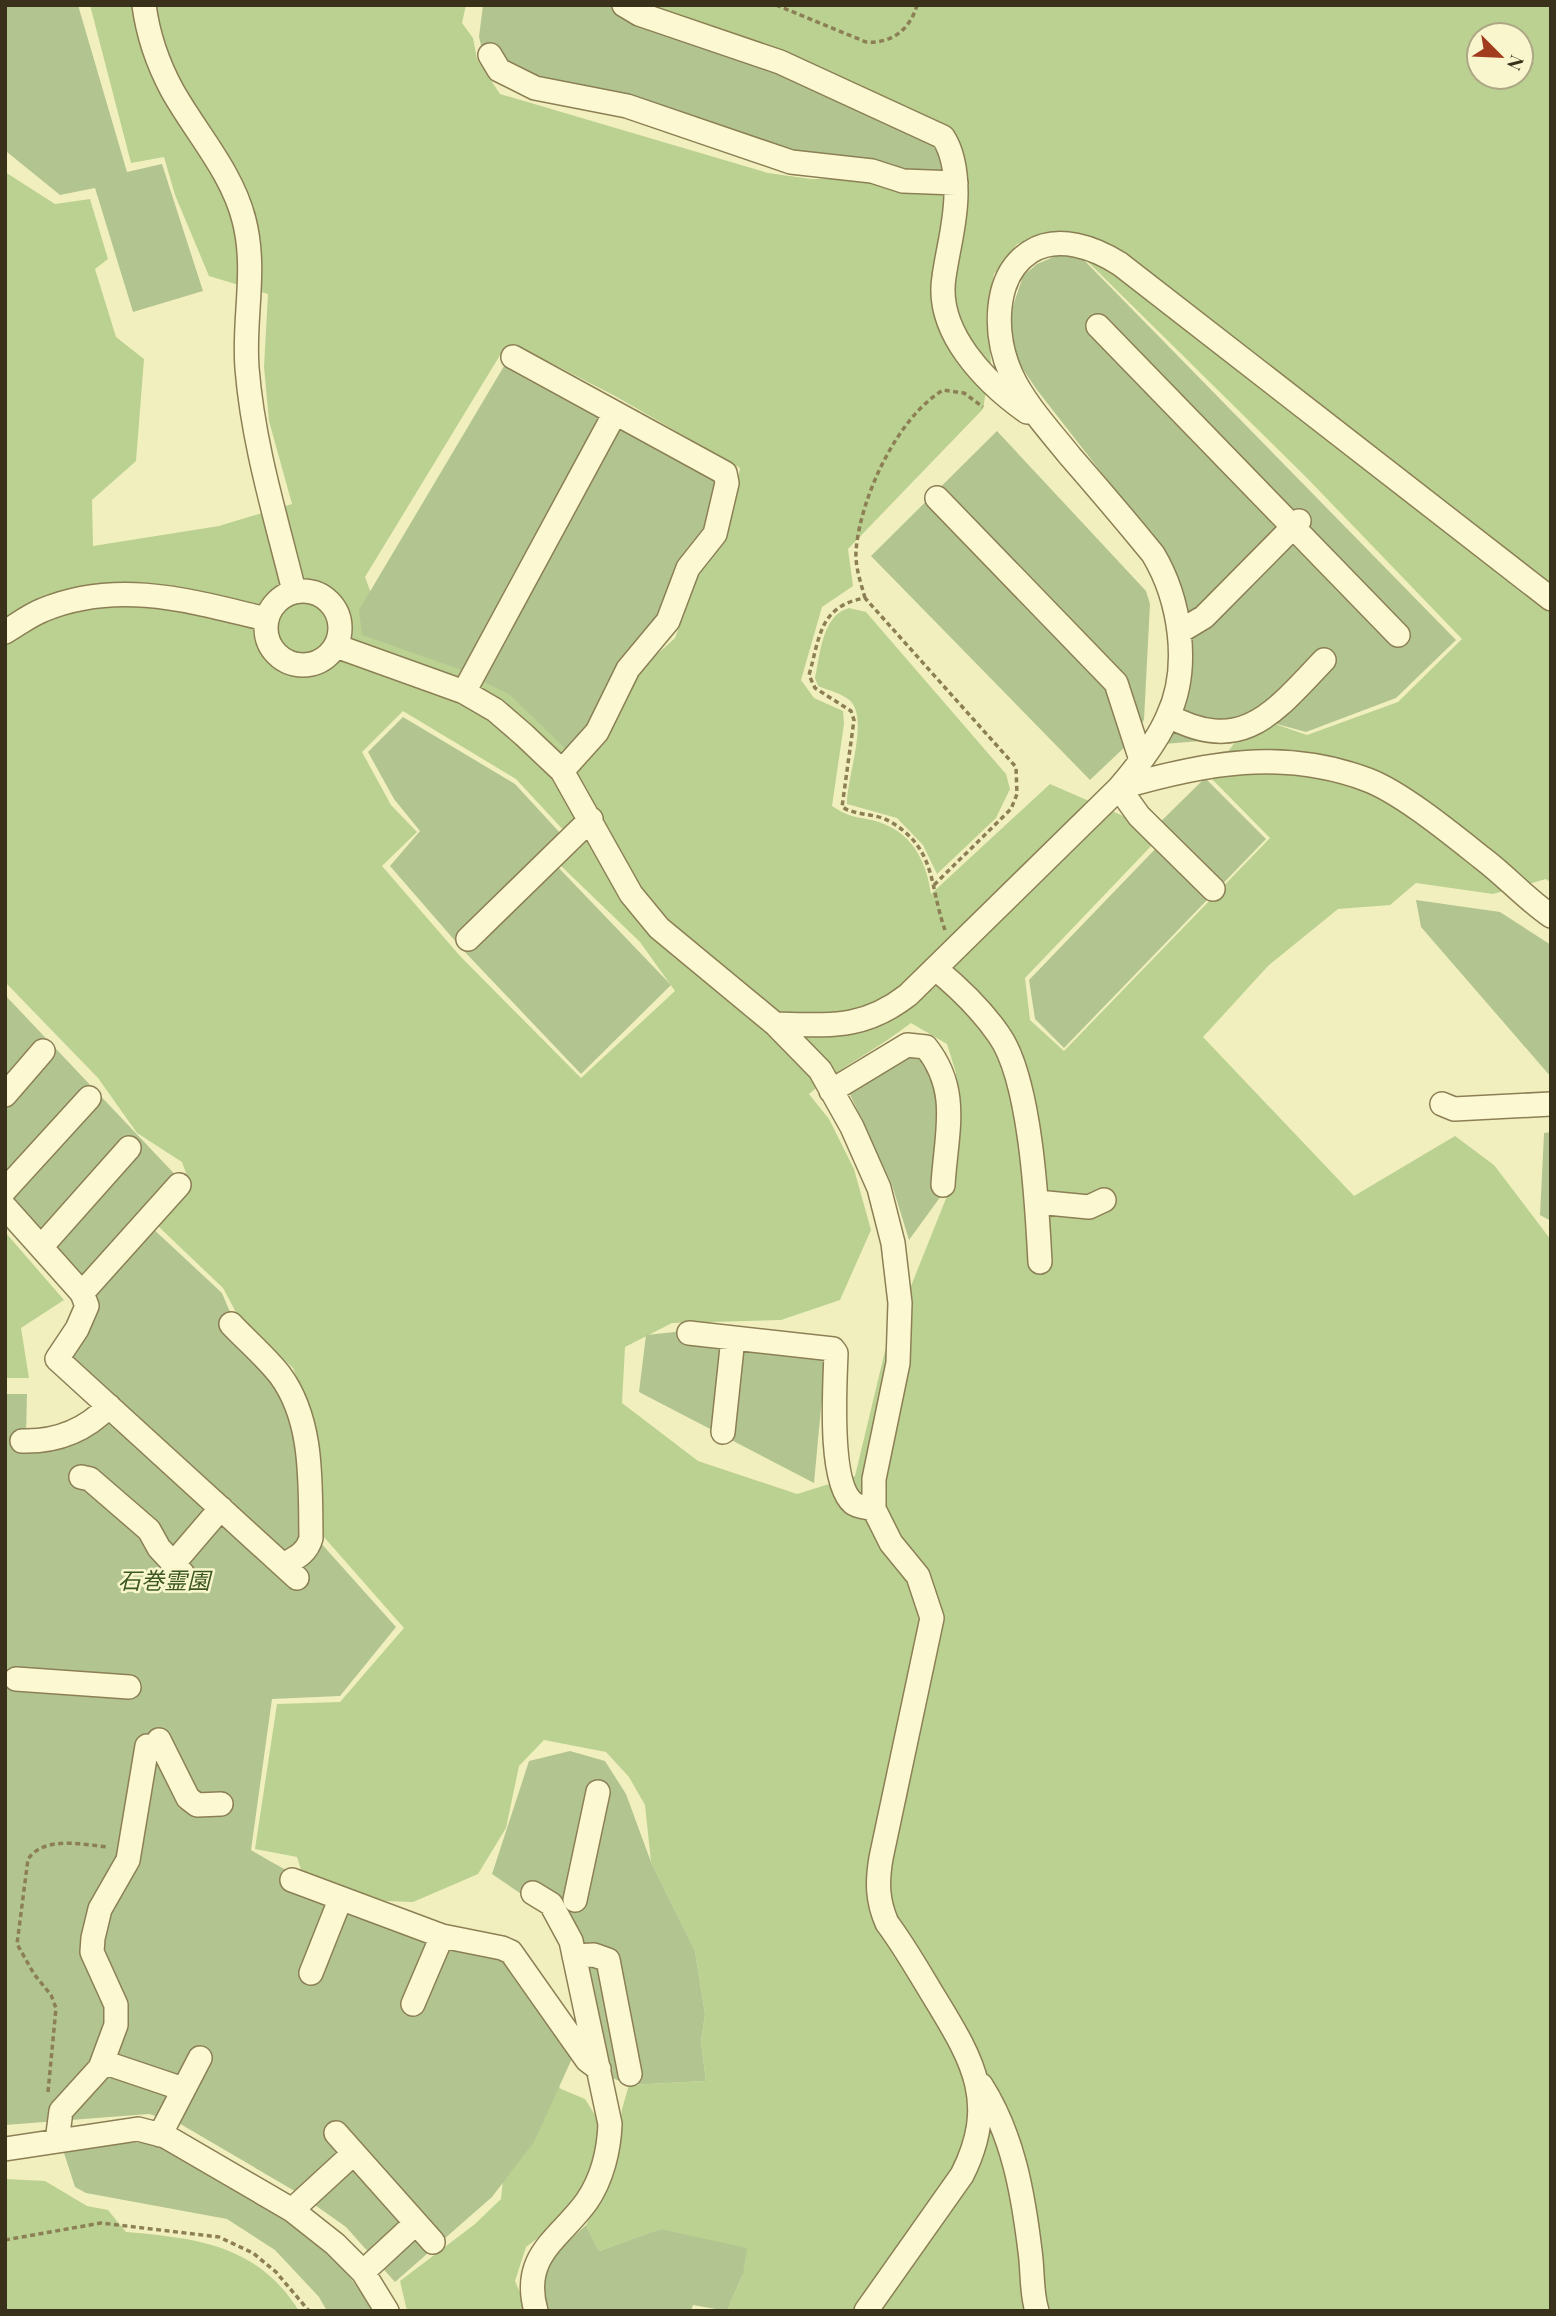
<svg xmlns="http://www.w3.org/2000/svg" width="1556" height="2316" viewBox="0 0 1556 2316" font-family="'Playfair Display','Noto Sans JP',serif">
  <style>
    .green { fill: #bad191; fill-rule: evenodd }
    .cemetery { fill: #b2c591 }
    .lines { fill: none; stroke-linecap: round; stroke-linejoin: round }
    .minor-casing { stroke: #8c7f55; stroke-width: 26 }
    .path { stroke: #8c7f55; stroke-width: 3.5; stroke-dasharray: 5 3.5; stroke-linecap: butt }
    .minor { stroke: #fcf9d2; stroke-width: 23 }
    .labels { text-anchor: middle; stroke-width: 5; stroke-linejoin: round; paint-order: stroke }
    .park-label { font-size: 23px; font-style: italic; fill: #3d5820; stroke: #f9f6ce }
  </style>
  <rect width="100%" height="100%" fill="#f2efbe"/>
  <path class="green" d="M90,5h376l-4,18 11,15 4,21 23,35 268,79 43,6h42l51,11 63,8 -8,-57 -15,-16 -301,-120h908v878l-5,-4 -53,15 -77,-11 -26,22 -52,4 -70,57 -65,71 151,159 101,-60 39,29 57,75v1071h-824l16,-37 -83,-45 -61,22 -13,-26 27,-49 9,-67 7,-24 77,-4 -5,-39 4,-28 -10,-63 -44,-89 -6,-57 -16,-28 -23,-25 -62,-12 -25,26 -13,62 -28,46 -65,28 -27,-1 -84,-28 -5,-16 -42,-8 22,-145 63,-2 64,-74 -81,-92v-44l-12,-76 -18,-48 -54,-50 -16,-30 -65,-62 33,-39 -9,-25 -45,-29 -39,-55 -93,-96v-810l50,32 35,-5 18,60 -13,10 21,68 28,22 -8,102 -44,39 1,46 126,-20 73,-22 -23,-83 -5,-54 4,-73 -59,-18 -34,-81 -11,-38 -33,6zM1479,35h42v42h-42zM1047,232l29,2 11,27 220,217 155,161 -64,63 -91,33 -32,-11 -39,17 -27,35 61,62 -206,213 -34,-31 -5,-42 129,-135 -26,-25 -78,-34 -119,110c-4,-30 -17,-58 -47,-70 -22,-9 -28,-2 -52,-18l12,-82 -1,-13 -29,-13 -13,-18 21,-73 31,-21 -5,-37 135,-140 8,-48 -5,-45 8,-42 23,-30zM518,346l97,50 125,72 -13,69 -28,35 -24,66 -33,30 -23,47 -26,2 -217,-111 -11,-29 140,-230zM403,711l113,68 64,69 -20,17 80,77 35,49 -94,87 -121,-122 -78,-90 35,-34 -26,-27 -29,-53zM911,1023l36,21 9,29 1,98 -72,180 -30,125 -58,18 -99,-33 -76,-58 3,-56 47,-24 109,-3 59,-20 31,-70 -17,-61 -25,-50 -20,-25c32,-28 69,-45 102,-71z
    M849,608l17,4 140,162 4,15 -14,29 -59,56 -14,-29 -26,-27 -50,-14c-1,-25 24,-89 1,-105 -8,-6 -20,-9 -30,-13l-3,-8c5,-23 7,-63 34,-70z
    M5,1232l59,68 -43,28 8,50h-24z
    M201,1835l339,231 21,23 24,10 15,24 1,29 -16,42 -25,27 -34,26 -11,34 13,30h-121l-7,-30 75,-57 26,-25 5,-50z
    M5,2179l40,2 42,25 21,4 18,22c71,6 132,13 173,79h-294z"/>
  <path class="cemetery" d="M5,5h73l49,167 35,-8 41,127 -70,21 -38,-124 -35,7 -53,-43z
    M483,5h152l319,141 -14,41 -381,-89 -76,-45 -4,-16z
    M1058,255l24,3 374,382 -60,58 -90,34 -33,-9 -48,16 -61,5 16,-147 -12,-39 -131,-168 -21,-31 -7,-23 4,-30 10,-30 14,-12z
    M513,351l219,131 -154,279 -68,-66 -51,-26 -97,-34 -3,-25z
    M997,431l149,160 4,13 -6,116 -16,24 -38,36 -219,-224z
    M403,717l112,67 58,63 -17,18 115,120 -90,89 -118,-124 -73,-84 30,-35 -26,-32 -26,-47z
    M1205,778l61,61 -202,209 -29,-29 -6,-39 131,-136 -11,-11z
    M1416,900l84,12 51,33v132l-130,-150z
    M5,995l179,189 -35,41 73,68 11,26 52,52 34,170 77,86 -56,69 -68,3 -21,151c77,48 169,75 258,92l71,99 -46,101 -42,55 -97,85 -49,-55 -48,-34 -121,-71 -28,-8 -144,11v-731h22l-1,42h12l62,-29 -53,-48 28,-41 2,-18 -72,-82z
    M934,1044l15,141 -40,55 -17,-55 -51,-110z
    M1551,1132v89l-11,-6 4,-82z
    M684,1331l143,13 -13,139 -175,-91 7,-57z
    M570,1751l35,10 21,33 25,68 44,89 10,63 -4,28 5,39 -77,4 -19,-8 -39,-159 -44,-20 -35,-24 37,-113z
    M118,2142l38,1 139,81 48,43 31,44h-47l-8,-14 -44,-47 -48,-31 -141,-26 -11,-6 -12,-37z
    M586,2225l13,26 61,-22 87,19 -4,26 -16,37 -34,-6 -2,6h-146c-11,-40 14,-61 41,-86z"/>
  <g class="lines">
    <defs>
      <path id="minor" d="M144,5c4,30 14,59 28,85 24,43 60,82 72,130 13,50 -1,99 3,148 6,76 29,150 47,223
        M624,5l15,9 141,48 163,75c10,15 13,37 13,56 0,30 -8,55 -12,84 -9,55 42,106 83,135
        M490,55l9,15 36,18 92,18 164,56 81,9 31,10 53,2
        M1098,326l300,309
        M513,357l212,116 2,10 -12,51 -27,34 -20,53 -40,48 -31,63 -35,39
        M937,498l179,185 25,77
        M266 628a37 37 0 1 1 74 0a37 37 0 1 1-74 0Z
        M5,632c12,-7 25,-17 38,-22 75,-31 148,-9 223,9
        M1179,632l25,-15 95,-96
        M336,646l128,46 31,18 29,25 38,36 69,123 28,34 116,96 45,46 32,57 27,61 14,55 7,60 -2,60 -24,116v30l17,34 27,33 14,42 -51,240c-4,24 -4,42 6,65 18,24 33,51 49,77 38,62 62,104 26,175l-96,136
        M464,692l151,-279
        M1169,716c74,40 106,-5 155,-56
        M1213,889l-74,-73 -20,-28c85,-25 164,-40 249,-8 34,13 85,55 114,78 24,18 44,41 69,58
        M468,939l123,-120
        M936,969c23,19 46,41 63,66 32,45 38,171 41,227
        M775,1024c54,1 88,6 133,-29l211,-207c18,-21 38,-46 49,-72 23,-49 12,-117 -15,-162 -27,-33 -55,-66 -83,-98 -20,-25 -46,-53 -59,-82 -17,-38 -19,-97 19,-122 28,-18 65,-4 90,12l431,335
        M831,1091l76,-46 19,2c35,44 20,86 17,138
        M5,1095l38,-44
        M1442,1104l12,5 97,-5
        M5,1190l84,-92
        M1037,1202l52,5 15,-7
        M5,1207l77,86 5,13 -10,23 -20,30 240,219
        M41,1247l88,-99
        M82,1293l97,-108
        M231,1324c16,17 35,33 49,51 34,46 30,109 31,163 -4,15 -15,20 -28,27
        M689,1333l144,16 3,4c-1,32 -8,129 17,150 5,4 14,4 21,6
        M723,1432l10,-94
        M22,1441c34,1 63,-10 87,-35
        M81,1477l9,2 59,51 10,18 24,26
        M173,1564l48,-56
        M16,1679l113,8
        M159,1740l29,58 9,7 24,-1
        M292,1880l150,56 60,12 9,4 76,108 12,9
        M533,1893l18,11 20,37 39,183c-1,26 -8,55 -23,77 -26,37 -67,54 -51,110
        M575,1900l23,-108
        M574,1956l20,-1 14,5 22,114
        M311,1973l29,-73
        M413,2004l29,-68
        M103,2062l80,27
        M981,2085c32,50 42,108 49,166 3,20 1,41 7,60
        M336,2133l97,109
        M160,2135l40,-77
        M57,2141l4,-30 39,-43 16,-43v-20l-24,-53 1,-14 7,-29 28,-49 19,-114
        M5,2149l133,-20 27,7 127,74 43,34 28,28 24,39
        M292,2210l62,-57
        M363,2272l53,-49"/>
    </defs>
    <use href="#minor" class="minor-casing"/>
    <path class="path" d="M776,5l90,37c25,2 44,-12 51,-37
      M865,598c-4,-15 -10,-31 -9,-47 4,-53 41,-133 87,-161l21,3 19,14
      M934,885l77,-76 6,-15 -1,-27 -151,-169c-46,8 -45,39 -56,77l6,13 36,23 3,9 -12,87c15,9 33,6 47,14 48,27 40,65 56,109
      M48,2092l8,-84 -5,-13 -17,-21 -17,-30 11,-85c17,-24 56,-14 81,-12
      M5,2240l96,-17 118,14 34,16 23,19 33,39"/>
    <use href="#minor" class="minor"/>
  </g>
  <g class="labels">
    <g class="park-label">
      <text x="164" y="1589">石巻霊園</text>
    </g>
  </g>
  <rect width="1556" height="2316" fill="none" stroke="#3a311b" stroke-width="14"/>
  <g transform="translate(1500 56) rotate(114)"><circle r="33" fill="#f9f6ce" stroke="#ada786" stroke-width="2"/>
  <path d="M0-5L12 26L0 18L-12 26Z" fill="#a13c1f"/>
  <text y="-10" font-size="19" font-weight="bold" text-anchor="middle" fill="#3a311b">N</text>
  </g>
</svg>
